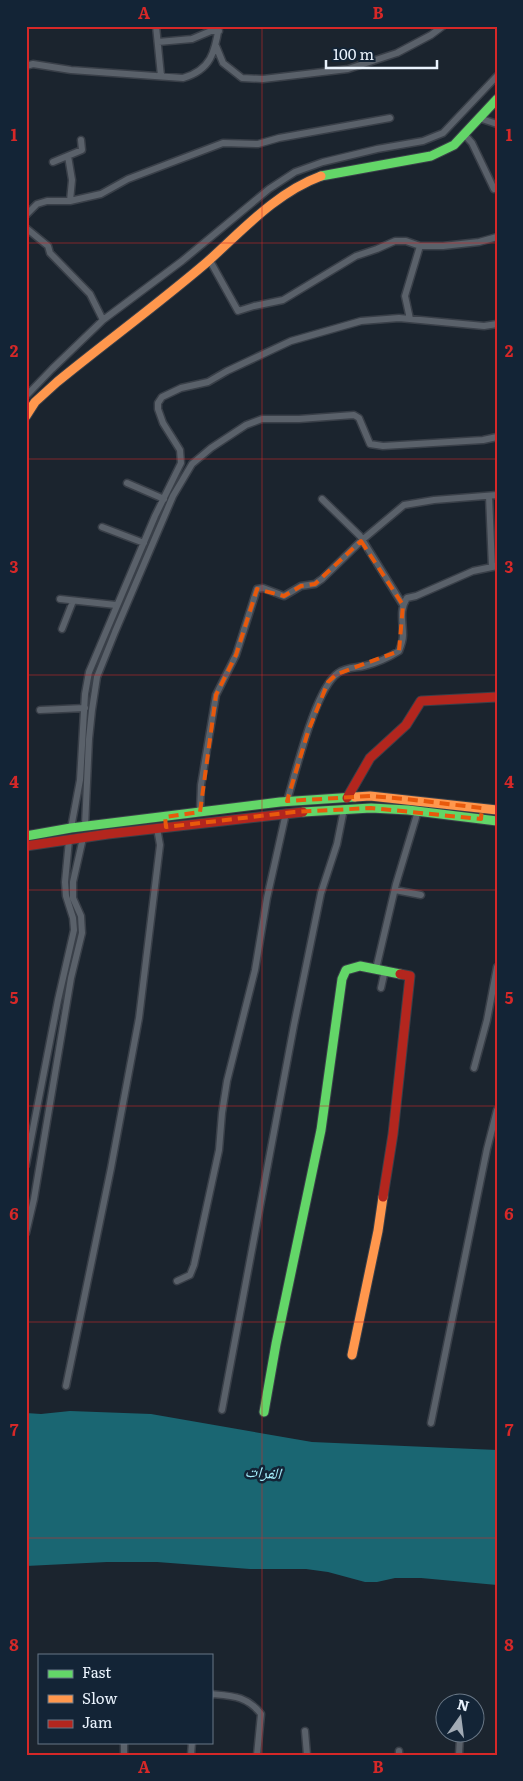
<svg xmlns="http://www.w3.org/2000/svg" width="523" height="1781" viewBox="0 0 523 1781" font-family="Literata,'Noto Naskh Arabic',serif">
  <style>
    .water { fill: #1a6672 }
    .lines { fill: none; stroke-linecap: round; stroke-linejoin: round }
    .street-casing { stroke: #393f48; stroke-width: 9 }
    .fast-casing { stroke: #393f48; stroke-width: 11 }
    .slow-casing { stroke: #393f48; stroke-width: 11 }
    .jam-casing { stroke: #393f48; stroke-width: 11 }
    .street { stroke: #5a616a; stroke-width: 6 }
    .fast { stroke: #63d668; stroke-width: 9 }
    .slow { stroke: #ff974d; stroke-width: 9 }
    .jam { stroke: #b3261e; stroke-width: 9 }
    .marked { fill: none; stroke: #e8590c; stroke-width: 4; stroke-dasharray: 10 6; stroke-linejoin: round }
    .grid { fill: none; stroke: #d62828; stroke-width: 1; stroke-opacity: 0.55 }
    .labels { text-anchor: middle; stroke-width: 5; stroke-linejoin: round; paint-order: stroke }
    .water-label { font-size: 16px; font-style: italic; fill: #a6f0fe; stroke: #132436 }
    .neatline { fill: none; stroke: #d62828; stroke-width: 2 }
    .grid-label { font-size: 16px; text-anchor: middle; font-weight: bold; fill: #d62828 }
  </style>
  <rect width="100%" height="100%" fill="#1b242e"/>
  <path class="water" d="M70,1411l81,3 161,28 185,8v135l-76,-7h-26l-18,4h-12l-37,-10 -22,-3h-56l-93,-7h-50l-81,4v-153l15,1z"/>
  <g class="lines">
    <defs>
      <path id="street" d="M156,26l5,50
        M158,42l34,-3 19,-8h8
        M216,46l7,17 19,15 21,1 85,-10 49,-16 34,-18 12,-9
        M26,66l7,-2 38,6 112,8c28,-8 32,-26 36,-52
        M479,118l18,6
        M464,134l8,9 22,46
        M68,156l4,24 -2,21
        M53,162l29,-12 -1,-10
        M26,215l11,-11 10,-3h23l31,-7 27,-15 95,-36 35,1 21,-6 111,-20
        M26,228l22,18 2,7 40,41 13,26
        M209,259l29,52 16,-5 29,-6 73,-44 21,-7 18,-8h11l14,5h23l36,-4 18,-5
        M410,319l-5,-23 15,-50
        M26,396l26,-27 51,-49 79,-59 87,-72 26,-17 28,-10 54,-13 46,-8 20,-8 54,-57
        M127,483l37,16
        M489,496l3,71
        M322,499l38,37 43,69
        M102,527l42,16
        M60,599l56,6
        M62,629l11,-28
        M40,710l45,-2
        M287,801c9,-29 28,-112 51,-128 8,-6 17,-5 26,-7 13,-3 24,-8 35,-15 2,-5 4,-11 4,-16 0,-14 -4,-25 4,-37l9,-2 57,-25 24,-5
        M200,812l1,-27 15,-90 20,-40 21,-66 6,-1 21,8 17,-10 14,-2 7,-5 39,-38 43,-36 30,-5 63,-5
        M85,826l4,-87 3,-29 5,-33 18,-45 58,-136 19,-32 19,-16 35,-23 16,-6h37l55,-4 5,3 11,26 13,2 100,-6 14,-3
        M71,828l9,-48 5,-86 4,-22 66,-156 26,-53 -1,-13 -17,-27 -5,-14v-6l4,-6 19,-9 27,-6 19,-11 64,-30 70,-20 38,-3 85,8 13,-2
        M395,890l26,5
        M376,969l20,-85 22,-73
        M381,988l4,-18
        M474,1068l13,-48 10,-53
        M26,1165l32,-165 16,-70 -1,-12 -7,-22 -1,-14 4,-42
        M26,1233l8,-34 37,-221 11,-45 -1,-17 -8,-18v-16l10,-44
        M177,1281l13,-6 4,-10 25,-115 3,-37 5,-32 28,-111 12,-72 19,-85
        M66,1386l45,-218 28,-150 21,-173 -3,-17
        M222,1410l72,-385 27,-132 16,-49 7,-35
        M431,1423l56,-274 10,-39
        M211,1694c22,2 36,2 50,20l-4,41
        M305,1731l2,24
        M124,1742v13
        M191,1755l1,-13
        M399,1755v-4
        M459,1755l1,-18"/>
      <path id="fast" d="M321,176l110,-20 23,-11 43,-46
        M303,812l68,-4 37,2 89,11
        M26,836l45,-8 209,-26 75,-5
        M264,1412l12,-68 45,-214 21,-151 4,-9 14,-4 40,8"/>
      <path id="slow" d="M26,416l9,-14 22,-20c49,-40 101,-78 149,-119 35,-31 69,-70 115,-87
        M355,797l15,-1 127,14
        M352,1355l26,-124 5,-34"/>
      <path id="jam" d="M347,798l23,-40 36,-33 15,-24 76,-4
        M26,846l82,-12 195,-22
        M383,1197l10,-63 17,-158 -10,-2"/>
    </defs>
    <use href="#street" class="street-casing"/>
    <use href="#fast" class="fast-casing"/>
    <use href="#slow" class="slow-casing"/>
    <use href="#jam" class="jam-casing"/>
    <use href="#street" class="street"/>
    <use href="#fast" class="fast"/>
    <use href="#slow" class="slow"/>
    <use href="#jam" class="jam"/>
  </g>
  <path class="marked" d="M361,541l42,64 -4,46 -62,23 -9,8 -20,50 -21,69 83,-5 36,3 76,9 -1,11 -110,-11 -77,4 -128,15 -1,-10 35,-5 16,-117 20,-40 21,-66 27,7 17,-10 14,-2z"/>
  <path class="grid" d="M262,26v1729M26,243h471M26,459h471M26,675h471M26,890h471M26,1106h471M26,1322h471M26,1538h471"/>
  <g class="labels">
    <g class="water-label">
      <text transform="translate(263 1472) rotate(4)" y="6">الفرات</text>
    </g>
  </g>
  <rect width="523" height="1781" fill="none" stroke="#132436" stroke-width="55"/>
  <rect x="38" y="1654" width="175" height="90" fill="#132436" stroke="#697786"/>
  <rect x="48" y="1670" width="25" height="8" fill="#63d668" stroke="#697786"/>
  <text x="82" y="1678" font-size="15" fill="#eaf3fd">Fast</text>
  <rect x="48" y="1695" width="25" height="8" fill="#ff974d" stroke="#697786"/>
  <text x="82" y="1704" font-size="15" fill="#eaf3fd">Slow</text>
  <rect x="48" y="1720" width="25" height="8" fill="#b3261e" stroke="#697786"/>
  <text x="82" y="1728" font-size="15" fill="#eaf3fd">Jam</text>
  <g transform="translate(460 1718) rotate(14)"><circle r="24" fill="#132436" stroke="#697786"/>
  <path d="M0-4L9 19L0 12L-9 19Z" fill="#a2abb5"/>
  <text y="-8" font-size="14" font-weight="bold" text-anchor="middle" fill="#eaf3fd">N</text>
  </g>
  <path d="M326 60v8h111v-8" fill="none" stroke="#eaf3fd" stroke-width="2.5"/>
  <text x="333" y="60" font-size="15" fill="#eaf3fd" stroke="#132436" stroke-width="4" paint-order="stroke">100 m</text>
  <rect x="28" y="28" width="468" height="1726" class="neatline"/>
  <g class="grid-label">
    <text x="144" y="19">A</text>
    <text x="378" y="19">B</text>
    <text x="14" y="141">1</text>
    <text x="509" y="141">1</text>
    <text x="14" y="357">2</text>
    <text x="509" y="357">2</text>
    <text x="14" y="573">3</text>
    <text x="509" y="573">3</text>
    <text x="14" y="788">4</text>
    <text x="509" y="788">4</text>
    <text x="14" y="1004">5</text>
    <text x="509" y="1004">5</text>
    <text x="14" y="1220">6</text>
    <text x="509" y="1220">6</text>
    <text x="14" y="1436">7</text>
    <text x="509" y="1436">7</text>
    <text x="14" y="1651">8</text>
    <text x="509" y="1651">8</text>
    <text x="144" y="1773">A</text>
    <text x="378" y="1773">B</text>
  </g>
</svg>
